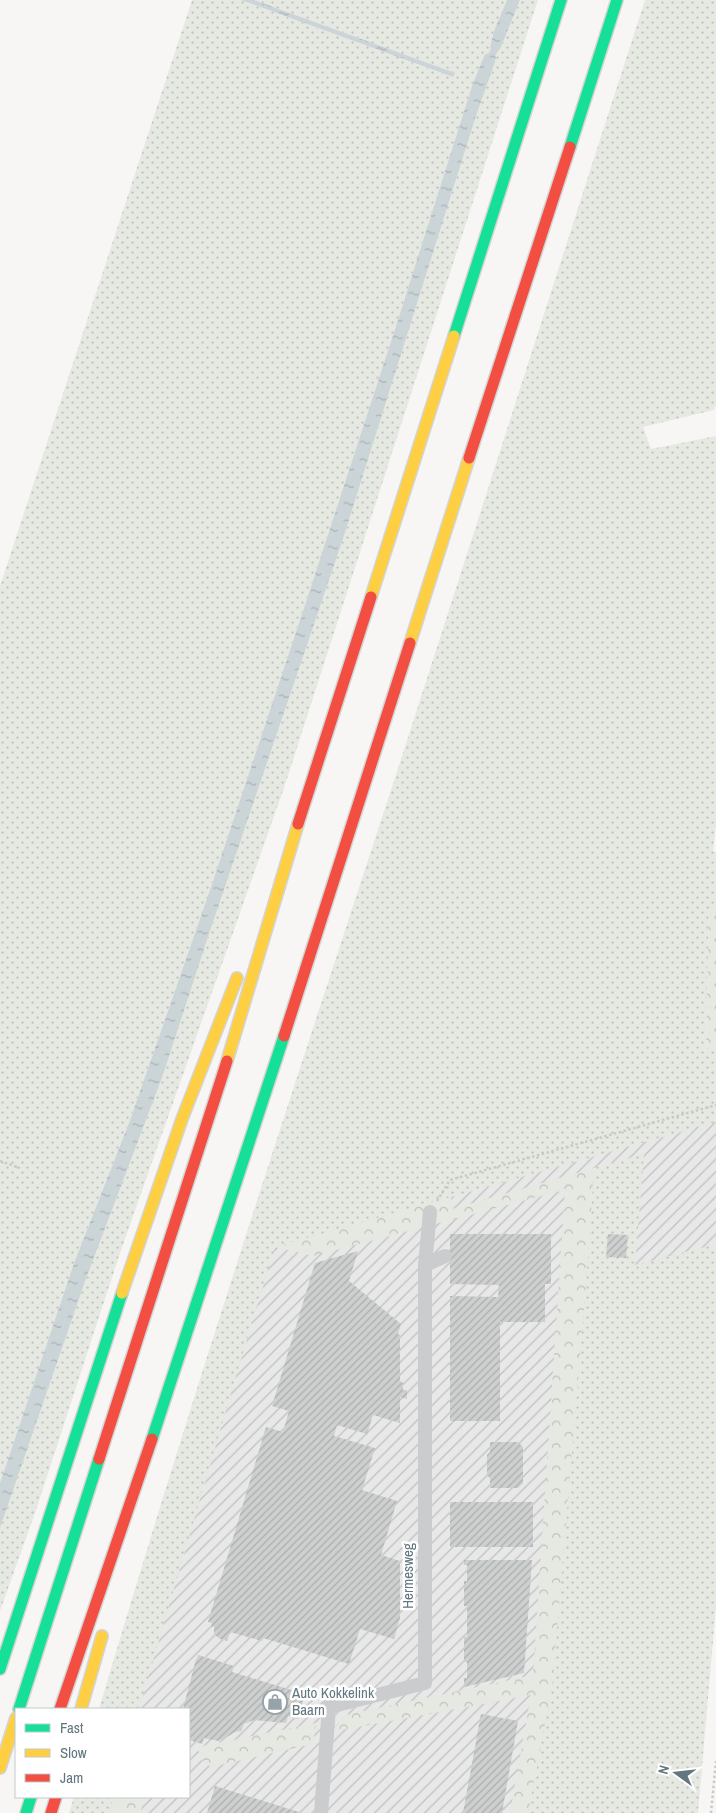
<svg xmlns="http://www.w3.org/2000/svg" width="716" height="1813" viewBox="0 0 716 1813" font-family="'Archivo Narrow',sans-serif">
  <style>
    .industrial { fill: url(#industrial-furrows) }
    .grass { fill: url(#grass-dots) }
    .forest { fill: url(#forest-crowns) }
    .water { fill: url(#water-ripples) }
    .building { fill: url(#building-hatch) }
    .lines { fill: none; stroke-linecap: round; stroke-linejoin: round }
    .fast-casing { stroke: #d3d4d4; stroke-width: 14 }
    .slow-casing { stroke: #d3d4d4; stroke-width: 14 }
    .jam-casing { stroke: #d3d4d4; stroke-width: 14 }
    .path { stroke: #c8caca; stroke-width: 2.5; stroke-dasharray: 2.5 2.5; stroke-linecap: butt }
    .street { stroke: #cbcccd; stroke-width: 14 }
    .fast { stroke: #16e098; stroke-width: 11 }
    .slow { stroke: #ffcf43; stroke-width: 11 }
    .jam { stroke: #f24e42; stroke-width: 11 }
    .labels { text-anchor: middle; stroke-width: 5; stroke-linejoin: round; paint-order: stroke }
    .street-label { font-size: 15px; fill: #627780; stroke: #fff }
    .poi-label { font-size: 15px; fill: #627780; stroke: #fff; text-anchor: start }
  </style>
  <defs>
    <pattern id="industrial-furrows" width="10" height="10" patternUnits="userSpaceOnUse" patternTransform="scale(1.25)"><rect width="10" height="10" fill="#e7e8e7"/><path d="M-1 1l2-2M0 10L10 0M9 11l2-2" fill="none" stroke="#bfc1c0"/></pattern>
    <pattern id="grass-dots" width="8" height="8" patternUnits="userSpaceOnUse" patternTransform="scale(1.25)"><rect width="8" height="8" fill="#e6e8e2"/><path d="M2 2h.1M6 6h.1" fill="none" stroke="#bec1bc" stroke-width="1.8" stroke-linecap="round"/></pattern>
    <pattern id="forest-crowns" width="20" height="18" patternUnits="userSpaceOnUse" patternTransform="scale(1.25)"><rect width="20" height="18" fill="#e6e8e2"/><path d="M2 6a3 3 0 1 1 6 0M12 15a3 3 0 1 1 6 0" fill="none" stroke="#bec1bc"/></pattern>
    <pattern id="water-ripples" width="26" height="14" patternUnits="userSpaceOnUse" patternTransform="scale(1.25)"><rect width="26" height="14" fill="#cbd4d6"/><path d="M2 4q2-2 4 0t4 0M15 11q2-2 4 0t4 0" fill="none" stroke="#a8b1b3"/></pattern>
    <pattern id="building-hatch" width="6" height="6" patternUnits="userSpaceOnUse" patternTransform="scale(1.25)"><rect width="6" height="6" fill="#ced0d0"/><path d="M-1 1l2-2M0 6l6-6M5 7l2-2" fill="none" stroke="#abaeae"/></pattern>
  </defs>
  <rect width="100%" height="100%" fill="#f7f6f5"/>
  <path class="industrial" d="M716,1100v339l-36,374h-593l6,-16h96v-88h-67l155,-490z"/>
  <path class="grass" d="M192,0h49l212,77 1,-4 -200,-73h253l-13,31 -4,16 1,1 -2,5 -4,1 -12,29 -77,243 -91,279 -94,282 -82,236 -55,140 -74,220v-897z
    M520,0h18l-254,788 -165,468 -85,260 -34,95v-83l87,-252 75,-198 47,-144 134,-395 133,-423 19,-54 1,-3 -2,-3 3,-5 4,-4z
    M645,0h71v405l-2,5 -71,17 8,22 65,-13v390l-3,26 3,-1v58l-7,-1 -3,140 10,-2v76l-441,125 -34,112 -102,350h-40c91,-308 192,-614 292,-919 85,-263 169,-527 254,-790z
    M644,1154l-9,111 81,-21v362l-18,207h-170l24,-125 33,-391 9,-129z
    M74,1797h40l-5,16h-40z"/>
  <path class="forest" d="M709,907l7,2v137l-10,3z
    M594,1168l-9,129 -33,391 -24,125h-18l21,-118 -200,37 14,-17 188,-40 32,-485 -252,66 -38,-9 176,-50 1,12z
    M316,1723l-3,21 -102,23 -11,-8 -2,-12z
    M114,1797h31l-5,16h-31z"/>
  <path class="water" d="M241,0h13l201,73 -2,4z
    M507,0h13l-19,47 -6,9 1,1 -1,5 -19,54 -133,423 -134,395 -47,144 -75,198 -87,252v-45l74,-220 55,-140 82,-236 94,-282 91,-279 77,-243 12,-29 4,-1 2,-5 -1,-1 4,-16z"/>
  <path class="building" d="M450,1234h101v50h-6v38h-45v99h-50v-125l48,1 1,-12 -49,-1z
    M608,1234l20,1 -2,23 -20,-1z
    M358,1251l-9,30 52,43 -3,10 2,1v46l3,2v7h4v9l-7,-2v26l-27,-8 -6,19 -30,-9 -3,11 41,12 -13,42 35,11 -16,54 19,6v57l-6,21 -34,-10 -11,35 -86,-26 -1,3 -32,-9 -3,9 -7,-2 -6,-5v-7l-3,-1 1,-3 -4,-1 58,-195 17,5 6,-21 -17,-5 43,-143z
    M490,1442h28l5,5v36l-5,5h-28v-10l-3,-3v-20l3,-3z
    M450,1502h83v45h-83z
    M464,1560h68l-8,113 -60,14v-9h3v-16h-3v-25h3v-31h-3v-25h3v-16h-3z
    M198,1655l36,11 -2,6 73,22 -7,25 -10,-3 -2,7 -32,-3 -10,4 -3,7 -6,1 -11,7 -6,2 -14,-3 -2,6 -13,-4v-31h-6l13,-50h1z
    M481,1714l37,7 -16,92h-39z
    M215,1786l87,27h-95z"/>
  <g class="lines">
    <defs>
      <path id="fast" d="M570,147l47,-147
        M454,336l107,-336
        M152,1439l132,-403
        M0,1669l122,-376
        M19,1709l80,-250
        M26,1813l5,-16"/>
      <path id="slow" d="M371,597l83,-261
        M410,643l59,-185
        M227,1061l71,-237
        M122,1293l60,-174 55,-141
        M81,1709l21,-73
        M0,1768l16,-50"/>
      <path id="jam" d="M469,458l101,-311
        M298,824l73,-227
        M284,1036l126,-393
        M99,1459l128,-398
        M60,1709l92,-270
        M51,1813l5,-16"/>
    </defs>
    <use href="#fast" class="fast-casing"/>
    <use href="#slow" class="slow-casing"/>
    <use href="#jam" class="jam-casing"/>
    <path class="path" d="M0,1161l20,7
      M437,1201l13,-21 266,-75
      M711,1813l5,-52"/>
    <path class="street" d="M425,1265l20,-9
      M321,1813l8,-106 96,-24v-418l5,-53"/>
    <use href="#fast" class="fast"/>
    <use href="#slow" class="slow"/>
    <use href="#jam" class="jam"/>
  </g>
  <defs>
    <symbol id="shop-ring" viewBox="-11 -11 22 22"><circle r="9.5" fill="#fff" stroke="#96a3a9" stroke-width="1.5"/><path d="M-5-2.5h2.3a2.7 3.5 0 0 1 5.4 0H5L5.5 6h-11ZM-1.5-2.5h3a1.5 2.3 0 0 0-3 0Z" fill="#96a3a9"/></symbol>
  </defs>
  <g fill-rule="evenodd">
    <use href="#shop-ring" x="261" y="1688" width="28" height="28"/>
  </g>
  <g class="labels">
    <g class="street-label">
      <text transform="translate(408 1576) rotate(-90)" y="5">Hermesweg</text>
    </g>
    <g class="poi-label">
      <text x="292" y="1698">Auto Kokkelink<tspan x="292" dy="17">Baarn</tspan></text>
    </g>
  </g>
  <rect x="15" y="1708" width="175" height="90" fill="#ffffff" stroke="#c0c9cc"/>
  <rect x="25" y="1724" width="25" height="8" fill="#16e098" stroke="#c0c9cc"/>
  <text x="60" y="1733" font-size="15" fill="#627780">Fast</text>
  <rect x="25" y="1749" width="25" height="8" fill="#ffcf43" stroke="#c0c9cc"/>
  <text x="60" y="1758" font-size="15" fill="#627780">Slow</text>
  <rect x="25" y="1774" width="25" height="8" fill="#f24e42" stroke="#c0c9cc"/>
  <text x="60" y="1783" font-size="15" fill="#627780">Jam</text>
  <g transform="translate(676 1773) rotate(285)" stroke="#ffffff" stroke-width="4" paint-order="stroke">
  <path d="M0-4L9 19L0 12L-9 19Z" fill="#627780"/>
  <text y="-8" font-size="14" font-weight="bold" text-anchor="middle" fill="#627780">N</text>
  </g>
</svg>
